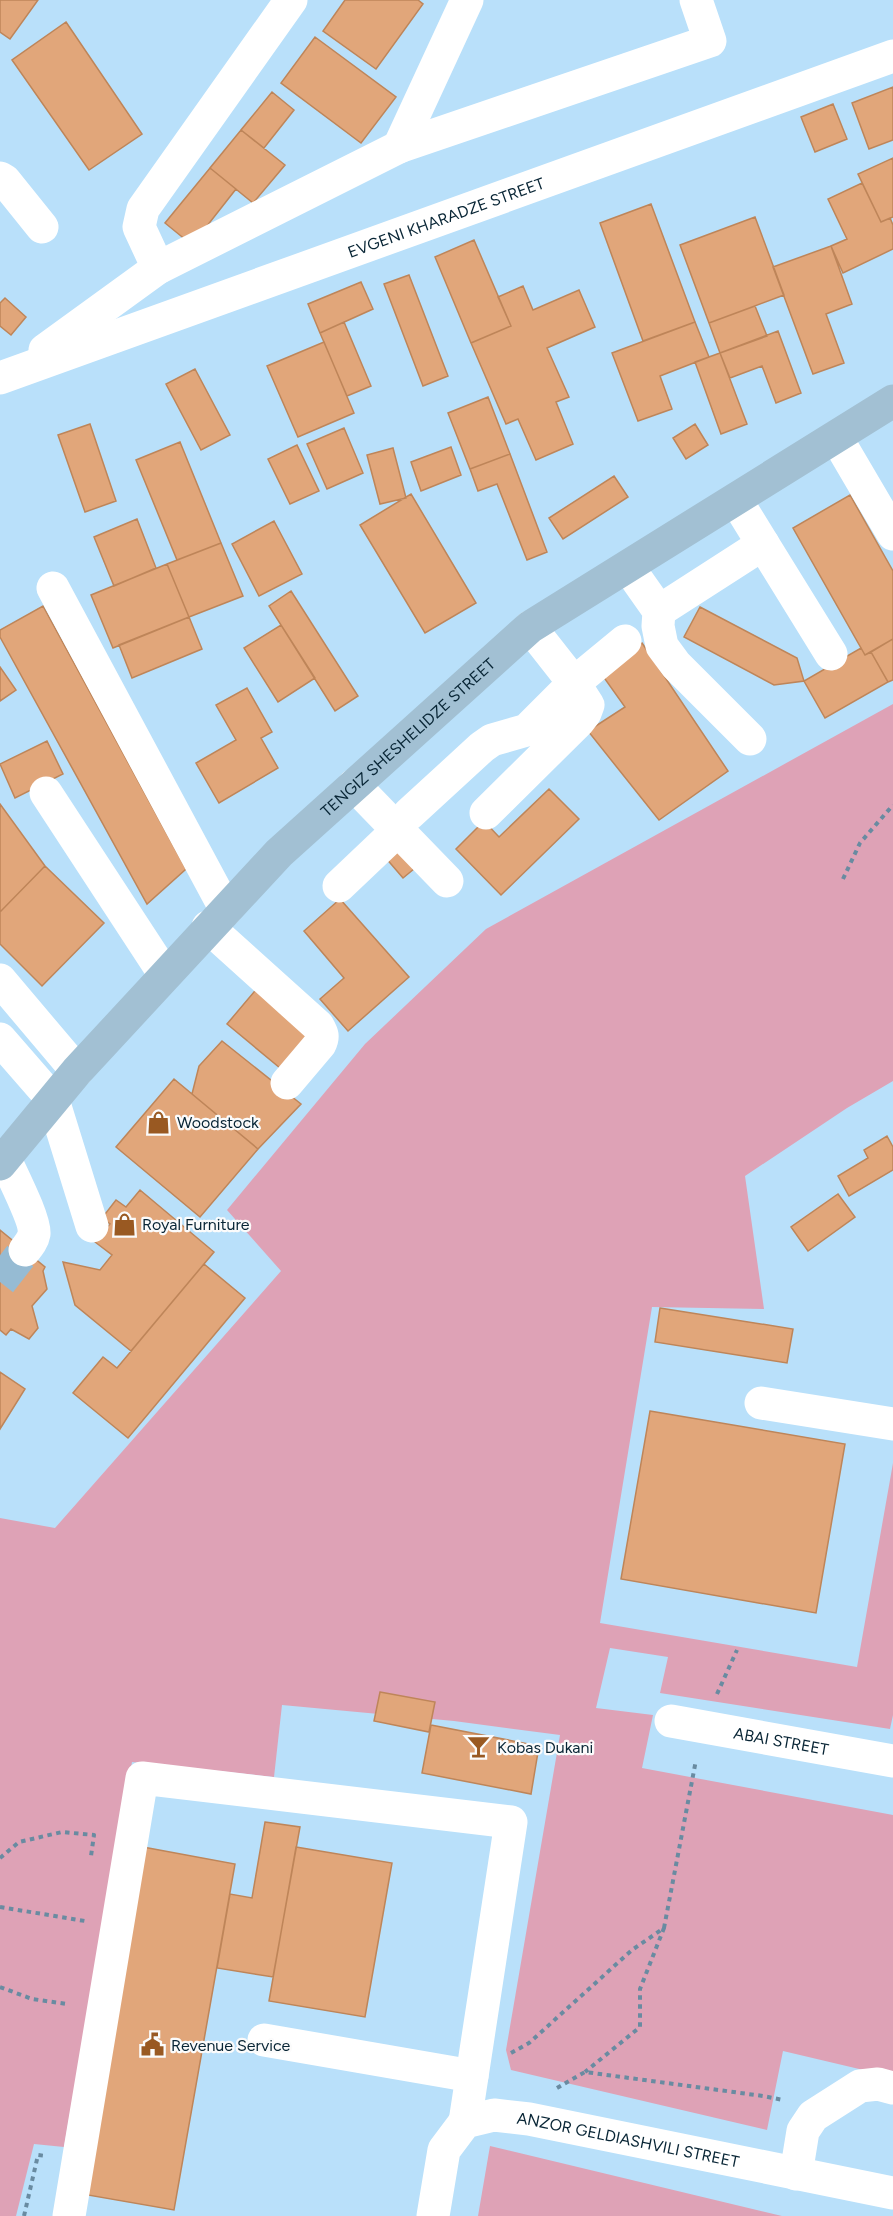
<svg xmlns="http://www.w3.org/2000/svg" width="893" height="2216" viewBox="0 0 893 2216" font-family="Figtree,sans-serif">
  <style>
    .green { fill: #dea2b6 }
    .building { fill: #e1a67a; stroke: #be8559; stroke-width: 1.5 }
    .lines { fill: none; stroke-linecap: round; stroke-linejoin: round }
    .minor-tunnel { stroke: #96bbd3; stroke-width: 33; stroke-dasharray: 33 16; stroke-linecap: butt }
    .path { stroke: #698ba1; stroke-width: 4; stroke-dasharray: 4.5 4.5; stroke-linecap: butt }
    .minor { stroke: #fff; stroke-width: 33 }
    .major { stroke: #a2c0d3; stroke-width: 33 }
    .labels { text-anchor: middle; stroke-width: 4.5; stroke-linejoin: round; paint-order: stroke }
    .street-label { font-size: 16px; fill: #082535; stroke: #fbfbfb }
    .poi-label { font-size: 16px; fill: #082535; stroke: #fbfbfb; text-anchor: start }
  </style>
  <rect width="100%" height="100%" fill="#b9e0fa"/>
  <path class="green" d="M893,704v377l-46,27 -102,68 19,133 -112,-2 -52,316 257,44 36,-204v252l-3,14 -230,-36 8,-36 -58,-9 -14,60 57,7 -11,53 251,47v262l-110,-26 -16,79 -256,-60 -5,-20 54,-315 -106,-14 -172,-16 -8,72 -142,-15 -68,385 -30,-3 -18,72h-16v-698l55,10 226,-257 -54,-61 138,-166 121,-115z
    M490,2146l292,70h-304z"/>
  <path class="building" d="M0,0h38l-28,39 -10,-7z
    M345,0h73l5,4 -47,65 -53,-38z
    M66,22l76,112 -53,36 -77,-110z
    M315,37l81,60 -35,46 -80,-60z
    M893,87v53l-24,9 -17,-46z
    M272,92l22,18 -30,38 -23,-18z
    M833,104l14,35 -32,13 -14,-35z
    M241,130l44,35 -32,38 -43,-35z
    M893,158v59l-12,5 -23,-48z
    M210,168l26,21 -44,56 -27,-22z
    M862,183l19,39 9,-4 3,7v24l-50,24 -12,-27 16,-7 -19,-40z
    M651,204l44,118 -52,19 -43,-118z
    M755,217l29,78 -75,28 -29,-78z
    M474,240l37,86 -40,17 -36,-86z
    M831,246l21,58 -26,10 18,49 -31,11 -40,-107z
    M409,275l39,101 -25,10 -39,-102z
    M361,282l12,27 -53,24 -12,-29z
    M523,286l10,24 46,-20 16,37 -48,21 22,49 -13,5 17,42 -37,16 -18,-41 -12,5 -35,-81 40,-17 -13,-29z
    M5,298l21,19 -15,18 -11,-9v-23z
    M755,306l12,30 -47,17 -11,-30z
    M344,322l27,64 -24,10 -27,-63z
    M695,322l14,35 -49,19 12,33 -34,12 -26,-68z
    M778,331l23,62 -25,10 -14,-37 -32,12 -10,-25z
    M324,342l30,71 -56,24 -31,-71z
    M720,353l27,71 -26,10 -26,-72z
    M195,369l35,66 -29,15 -35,-66z
    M488,397l22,57 -40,15 -22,-56z
    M90,424l26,77 -31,11 -27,-77z
    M695,424l13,21 -22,14 -13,-21z
    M344,428l19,45 -36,16 -20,-45z
    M180,442l41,101 -44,17 -41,-100z
    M297,445l22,46 -29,13 -22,-45z
    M451,447l10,28 -40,16 -10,-29z
    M393,448l13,50 -26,6 -13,-49z
    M510,454l37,98 -20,8 -30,-76 -19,7 -8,-22z
    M614,476l14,21 -65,42 -14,-21z
    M411,494l65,109 -51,30 -65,-108z
    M850,495l43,76v68l-28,16 -72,-127z
    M137,519l19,49 -42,18 -20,-49z
    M274,521l28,53 -43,22 -27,-52z
    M221,543l22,53 -54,21 -22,-53z
    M167,564l22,53 -76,31 -22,-53z
    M291,591l67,105 -23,15 -66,-105z
    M43,606l143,263 -39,35 -147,-267v-7z
    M700,607l97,51 7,23 -30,4 -90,-48z
    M189,617l13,32 -70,29 -13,-33z
    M281,625l34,53 -37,24 -34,-54z
    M893,639v41l-5,2 -17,-30z
    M642,643l86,128 -69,49 -71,-89 37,-24 -25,-35z
    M861,648l4,7 6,-3 17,30 -63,36 -21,-37z
    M0,667l16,23 -16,11z
    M247,688l25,44 -11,6 17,30 -59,35 -23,-40 40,-23 -20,-35z
    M47,741l16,33 -48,24 -15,-34z
    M549,789l30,30 -78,76 -45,-46 28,-28 15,16z
    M0,804l45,62 -45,46z
    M402,843l18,21 -17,14 -18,-21z
    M45,866l59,57 -62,63 -42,-42v-32z
    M340,899l69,78 -61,54 -28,-32 24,-21 -40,-47z
    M259,986l53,44 -32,38 -53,-44z
    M222,1041l79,63 -43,45 -66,-55 7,-28z
    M174,1079l84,70 -58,68 -84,-70z
    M887,1136l6,11v23l-44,26 -11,-20 30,-18 -4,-8z
    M140,1190l74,62 -83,99 -56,-46 -12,-43 37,8 12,-15 -17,-13 15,-18 -8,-6 14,-18 10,7z
    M838,1194l17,23 -47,34 -17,-24z
    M0,1230l45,37 -2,4 4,18 -15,17 6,22 -9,11 -18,-10 -5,6 -6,-5z
    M204,1264l41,34 -117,140 -55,-45 30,-36 14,11z
    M660,1308l133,21 -6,34 -132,-21z
    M0,1372l25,17 -25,40z
    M650,1411l195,33 -29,169 -195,-34z
    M380,1692l55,10 -6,30 -55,-11z
    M431,1725l108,21 -8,48 -109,-21z
    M265,1822l35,5 -27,150 -56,-9 13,-74 22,4z
    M143,1847l92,17 -61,346 -92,-16z
    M296,1847l96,16 -27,154 -96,-16z"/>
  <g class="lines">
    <path class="minor-tunnel" d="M0,1282l25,-32"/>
    <path class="path" d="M843,879l17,-36 33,-38
      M717,1694l20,-44
      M0,1858l19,-16 43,-10 32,3 -3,21
      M0,1907l85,14
      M664,1928l32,-168
      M0,1987l32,12 35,5 1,-2
      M511,2053l18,-10 103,-93 32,-22 -24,61v38l-55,45
      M557,2088l28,-16 178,24 20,4
      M24,2216l14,-61 8,1"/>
    <g class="minor">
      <path d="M399,147l68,-147"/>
      <path d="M0,178l5,3 37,46"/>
      <path d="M158,268l-19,-41 4,-18 148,-209"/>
      <path d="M45,350l113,-82 241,-121 311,-106 -14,-41"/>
      <path id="s1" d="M0,378l893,-322"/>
      <path d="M836,437l57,97"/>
      <path d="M736,500l27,44"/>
      <path d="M628,567l31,44 -1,15 4,20 14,19 74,74"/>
      <path d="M53,588l173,322"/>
      <path d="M659,611l104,-67 68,110"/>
      <path d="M354,785l93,96"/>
      <path d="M46,793l119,182"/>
      <path d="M486,813l92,-91 7,-9 3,-8 -14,-22 -44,-56"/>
      <path d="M409,814l73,-67 10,-7 35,-10 47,-47 51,-42"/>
      <path d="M339,886l59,-56"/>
      <path d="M208,927l110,99c4,7 6,10 2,18l-33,39"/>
      <path d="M0,980l77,91"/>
      <path d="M0,1039l53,61 39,126"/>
      <path d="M5,1159c6,14 31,62 29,75 -1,6 -5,11 -9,16"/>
      <path d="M761,1403l132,21"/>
      <path id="s2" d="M671,1721l222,40"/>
      <path d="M264,2040l208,36"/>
      <path d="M796,2174l7,-43 10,-15 47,-30 18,-2 15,4"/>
      <path d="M69,2216l73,-438 369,44 -46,300"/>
      <path id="s3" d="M433,2216l11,-66 21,-28 29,-7 35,4 364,74"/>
    </g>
    <path class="major" id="s4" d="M0,1164l77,-93 202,-218 251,-226 363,-226"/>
  </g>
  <defs>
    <symbol id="shop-bare" viewBox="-9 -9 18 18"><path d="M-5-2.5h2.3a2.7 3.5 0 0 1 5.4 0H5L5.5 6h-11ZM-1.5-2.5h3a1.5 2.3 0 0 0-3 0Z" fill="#995922" stroke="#fbfbfb" stroke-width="2.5" paint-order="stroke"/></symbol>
    <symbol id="bar-bare" viewBox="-9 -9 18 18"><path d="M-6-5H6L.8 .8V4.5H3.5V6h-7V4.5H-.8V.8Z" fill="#995922" stroke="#fbfbfb" stroke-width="2.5" paint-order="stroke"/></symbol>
    <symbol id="civic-bare" viewBox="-9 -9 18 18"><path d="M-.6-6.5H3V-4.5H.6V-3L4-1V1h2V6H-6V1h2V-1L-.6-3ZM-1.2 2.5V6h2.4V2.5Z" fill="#995922" stroke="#fbfbfb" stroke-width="2.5" paint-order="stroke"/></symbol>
  </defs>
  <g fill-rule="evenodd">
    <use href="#shop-bare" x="142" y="1106" width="33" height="33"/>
    <use href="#shop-bare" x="108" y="1208" width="33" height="33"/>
    <use href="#bar-bare" x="462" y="1730" width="33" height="33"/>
    <use href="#civic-bare" x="136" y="2028" width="33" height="33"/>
  </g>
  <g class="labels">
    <g class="street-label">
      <text dy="6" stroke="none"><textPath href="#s1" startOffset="474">EVGENI KHARADZE STREET</textPath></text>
      <text dy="6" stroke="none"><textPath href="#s4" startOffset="591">TENGIZ SHESHELIDZE STREET</textPath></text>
      <text dy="6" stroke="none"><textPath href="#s2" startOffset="112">ABAI STREET</textPath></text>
      <text dy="6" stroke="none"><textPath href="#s3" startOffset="268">ANZOR GELDIASHVILI STREET</textPath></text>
    </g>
    <g class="poi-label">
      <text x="177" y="1128">Woodstock</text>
      <text x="142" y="1230">Royal Furniture</text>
      <text x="497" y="1753">Kobas Dukani</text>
      <text x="171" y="2051">Revenue Service</text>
    </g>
  </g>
</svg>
